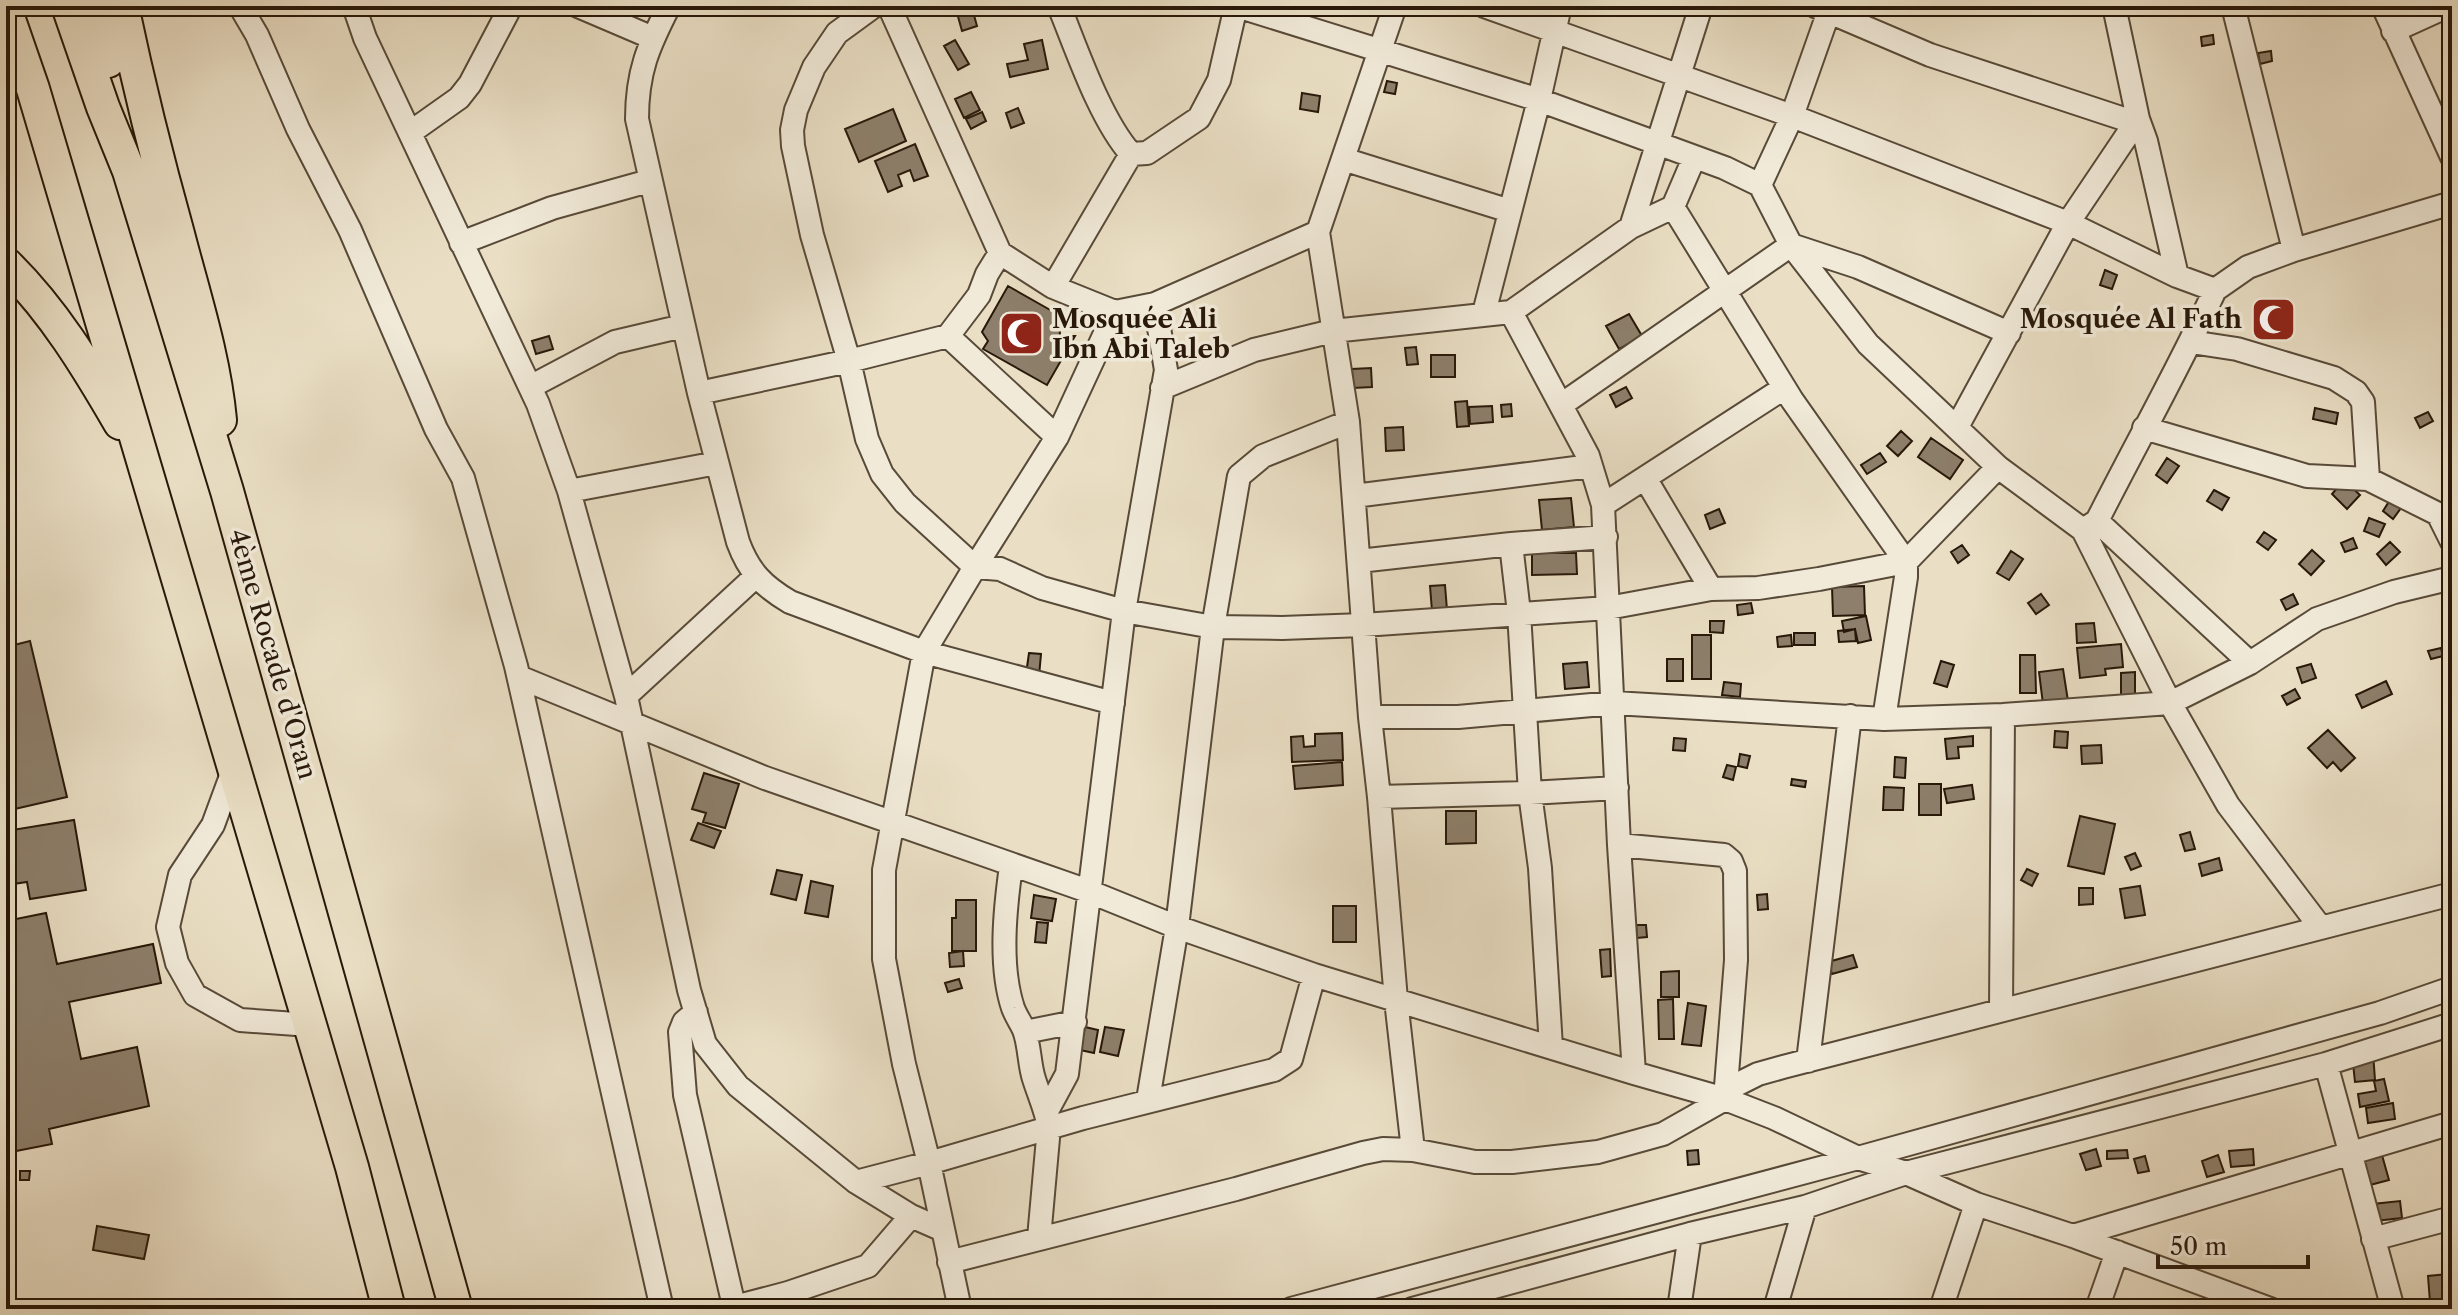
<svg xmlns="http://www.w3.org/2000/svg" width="2458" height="1315" viewBox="0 0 2458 1315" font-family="'Libre Caslon Text',serif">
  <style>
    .building { fill: #8d7f6b; stroke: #281809; stroke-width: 2 }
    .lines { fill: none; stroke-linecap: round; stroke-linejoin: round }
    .minor-casing { stroke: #584a38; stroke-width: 26 }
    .highway-casing { stroke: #281809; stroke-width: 36 }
    .minor { stroke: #f1ead9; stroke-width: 22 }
    .highway { stroke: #eadfc5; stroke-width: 32 }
    .labels { text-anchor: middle; stroke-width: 7; stroke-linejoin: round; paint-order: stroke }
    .poi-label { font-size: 26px; font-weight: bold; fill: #281809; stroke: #f1ead9; text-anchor: start }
    .street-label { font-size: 26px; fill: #281809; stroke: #f1ead9 }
  </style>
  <rect width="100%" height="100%" fill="#eadfc5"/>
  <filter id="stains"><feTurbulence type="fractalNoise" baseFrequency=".0025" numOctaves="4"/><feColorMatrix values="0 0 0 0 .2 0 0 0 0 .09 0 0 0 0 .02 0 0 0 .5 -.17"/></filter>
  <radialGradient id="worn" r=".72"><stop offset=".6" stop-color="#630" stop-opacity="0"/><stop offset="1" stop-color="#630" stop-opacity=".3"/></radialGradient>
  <path class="building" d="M703,6h14l-2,9 -13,-2z
    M972,8l5,18 -15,5 -5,-18z
    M2213,35l1,9 -12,2 -1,-9z
    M955,40l14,24 -11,6 -14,-24z
    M1042,40l6,29 -38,8 -3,-13 21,-4 -4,-16z
    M2271,51l1,10 -12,3 -2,-11z
    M1387,81l10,2 -2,11 -11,-2z
    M971,92l9,18 -16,8 -9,-19z
    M1302,93l18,3 -2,16 -18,-3z
    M1018,108l6,15 -13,5 -5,-15z
    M893,109l13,32 -47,21 -14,-33z
    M982,112l4,9 -15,8 -5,-10z
    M915,144l13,32 -14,5 -4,-11 -12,5 4,11 -14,6 -13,-31z
    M2105,270l12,5 -5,14 -12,-4z
    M1008,286l51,29 1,21h15l-28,49 -64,-36 5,-8 -6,-9z
    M1629,314l13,22 -23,13 -13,-23z
    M549,336l4,13 -17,5 -4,-13z
    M1416,347l2,17 -11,1 -2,-17z
    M1431,355h24v22h-24z
    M1371,368l1,19 -19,1 -1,-19z
    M1626,387l6,11 -16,9 -6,-12z
    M1467,401l2,25 -12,1 -2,-25z
    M1511,404l1,12 -10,1 -1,-12z
    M1492,406l1,16 -23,2 -1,-17z
    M2315,408l23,5 -2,11 -23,-5z
    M2428,412l5,9 -13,7 -5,-10z
    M1403,427l1,23 -18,1 -1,-23z
    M1901,431l11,10 -14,15 -11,-10z
    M1931,438l32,22 -13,19 -32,-22z
    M1880,453l6,9 -19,12 -6,-9z
    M2167,458l12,8 -12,17 -11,-8z
    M2344,480l16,15 -13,14 -15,-15z
    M2214,490l15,8 -7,12 -15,-9z
    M1571,498l3,29 -32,3 -3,-30z
    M2390,500l11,8 -8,11 -10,-8z
    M1719,509l6,14 -15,6 -5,-14z
    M2369,518l16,6 -6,13 -15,-6z
    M2264,532l12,8 -8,10 -11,-8z
    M2353,538l4,10 -12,4 -4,-9z
    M2390,542l10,10 -14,13 -9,-11z
    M1962,545l7,10 -11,8 -7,-11z
    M2312,550l12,11 -13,14 -12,-11z
    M2011,551l12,8 -14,21 -12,-7z
    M1532,553h44l1,21 -45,1z
    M1445,585l2,25 -15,1 -2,-25z
    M1864,586l1,29 -32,1 -1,-29z
    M2041,594l8,11 -13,9 -8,-11z
    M2293,594l5,10 -12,6 -5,-10z
    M1751,603l2,10 -15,2 -1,-10z
    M1866,616l5,24 -13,3 -3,-14 -11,3 -2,-11z
    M1710,621h14l-1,12 -13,-1z
    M2094,623l2,19 -19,1 -1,-19z
    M1855,629l1,12 -17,1 -1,-11z
    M1794,633h21v12h-21z
    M1692,635h19v44h-19z
    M1791,635l1,11 -14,1 -1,-10z
    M30,641l37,156 -61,14v-164z
    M2121,644l2,23 -18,2 1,6 -26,3 -3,-30z
    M2441,648l2,8 -12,3 -3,-8z
    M1029,653l12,1 -2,22 -13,-2z
    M2020,655h15l1,38h-16z
    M1667,659h16v22h-16z
    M1941,661l13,4 -7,22 -13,-4z
    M1587,662l2,25 -24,2 -2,-25z
    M2311,664l5,14 -14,5 -5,-15z
    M2063,669l5,32 -25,3 -4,-32z
    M2135,672v23h-14v-22z
    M2386,681l6,13 -30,14 -6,-13z
    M1724,682l17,2 -1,13 -18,-2z
    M2295,689l5,9 -13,7 -5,-9z
    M2452,725v12l-5,1 -3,-12z
    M2328,730l27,28 -14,13 -8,-9 -6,6 -19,-20z
    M2055,731l13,1 -1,16 -13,-1z
    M1342,733l1,27 -51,2 -1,-25 12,-1 1,11 11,-1v-12z
    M1973,736v10l-15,1 1,11 -12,1 -2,-20z
    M1674,738l12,1 -1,12 -12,-1z
    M2101,745l1,18 -20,1 -1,-18z
    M1740,754l10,2 -3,12 -9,-2z
    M1895,757l11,1 -1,20 -11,-1z
    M1342,762l1,23 -48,4 -2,-23z
    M1727,765l9,2 -3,13 -10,-3z
    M704,773l35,11 -14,44 -22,-6 3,-9 -14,-4z
    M1792,779l14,2 -1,6 -14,-2z
    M1919,784h22v31h-22z
    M1972,785l2,14 -27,4 -3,-14z
    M1884,787l20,1 -1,22h-20z
    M1446,811h30v32l-30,1z
    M2080,816l35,8 -11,50 -36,-8z
    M74,820l12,70 -56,9 -3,-17 -21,3v-54z
    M698,823l23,8 -7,17 -23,-8z
    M2190,832l5,17 -10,2 -5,-16z
    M2135,853l6,13 -10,4 -6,-13z
    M2219,858l3,12 -20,6 -3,-12z
    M2027,869l11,5 -6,12 -11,-6z
    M777,870l25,5 -6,25 -25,-6z
    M811,881l22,5 -5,31 -23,-4z
    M2140,886l5,29 -20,3 -5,-29z
    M2079,888h14v16l-14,1z
    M1767,894l1,15 -10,1 -1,-15z
    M1034,895l22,4 -4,22 -21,-3z
    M956,900h20v51h-24v-33h4z
    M1333,906h23v36h-23z
    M46,913l11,51 96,-20 8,39 -92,19 12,57 56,-12 12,59 -100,23 3,15 -46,9v-184l6,-2 -6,-28v-18z
    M1037,922l11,1 -2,20 -11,-1z
    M1636,925h10l1,12 -10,1z
    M1610,949l1,27 -9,1 -2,-27z
    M963,951l1,15 -14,1 -1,-14z
    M1853,955l4,12 -25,7 -4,-12z
    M1679,971v26h-18v-25z
    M959,979l3,9 -14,4 -3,-9z
    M1673,999l1,40h-15l-1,-39z
    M1688,1003l18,3 -5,40 -19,-2z
    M1085,1027l13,3 -4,23 -14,-3z
    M1105,1027l19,3 -6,26 -18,-4z
    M2373,1052l2,28 -20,2 -3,-28z
    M2384,1079l5,22 -29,6 -2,-13 18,-3 -2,-10z
    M2393,1103l2,16 -27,4 -2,-15z
    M2452,1133v23l-7,-20z
    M2380,1148l9,32 -19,5 -9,-32z
    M2096,1149l5,17 -15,4 -6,-16z
    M2253,1149l1,16 -23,2 -2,-16z
    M1698,1150l1,14 -11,1 -1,-14z
    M2127,1150l1,8 -21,1v-8z
    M2218,1155l6,17 -17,5 -5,-16z
    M2145,1156l4,15 -11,2 -4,-14z
    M20,1171h10l-1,9h-9z
    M2400,1201l2,17 -27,3 -2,-17z
    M97,1226l52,9 -5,24 -51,-9z
    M2448,1274l3,26 -21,2 -2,-26z"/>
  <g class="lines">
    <defs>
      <path id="minor" d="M240,6l17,29 41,94 52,101 86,199 27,49 53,188 146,643
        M354,6l11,32 173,366 31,87 57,205 63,294 16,54 33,42 118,96 55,34 32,14
        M578,6l75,32
        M669,6c-21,41 -32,66 -32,113l62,274 39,149c11,30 25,44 52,60l134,50 189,51
        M874,6l-37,27 -23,34 -18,43 -4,20 1,16 19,89 37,126 18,78 15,35 23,29 70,64 25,2 42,19 82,23 89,16 69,1 81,-3 245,-17 103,-19 47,-1 61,-9 87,-17 92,-95
        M889,6l111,247 53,34 62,25 40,-8 163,-72
        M1059,6c18,44 41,113 72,148l16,-1 52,-35 20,-38 17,-74
        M1237,6l302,94 186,68 35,17 31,60 77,99 130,123 85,63 87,173 58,102 93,123
        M1395,6l-77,226 30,190 22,295 9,80 17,203 17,150
        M1484,6l308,110 276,107 109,53 38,14 33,-23 46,-17 158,-47
        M1815,6l115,49 191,63 17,1 -70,104 -111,204
        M2114,6l24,113 8,22 31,135
        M2233,6l61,244
        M2383,6l69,151
        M2393,31l55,-25
        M411,132l48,-34 11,-14 41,-78
        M1343,159l167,52
        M1760,185l32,-69 37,-105 -2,-5
        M1673,207l119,193 114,162v15l-22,142
        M1631,227l70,-221
        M461,243l91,-35 97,-27
        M1053,287l78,-133
        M1511,312l77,144 15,49 16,340 15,228
        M1484,313l55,-213 21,-94
        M948,336l31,-41 8,-21 13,-21
        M2191,342l46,7 97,29 22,14 7,10 5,77
        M530,387l85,-45 68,-16
        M1162,388l92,-38 79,-19 178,-19 120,-85 42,-20 21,-49
        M699,393l150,-32 99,-25 109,101
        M1561,405l230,-160 67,22 151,66
        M2144,428l163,48 61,3 70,35 14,4
        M1645,478l66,111
        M569,491l148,-28
        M1354,496l237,-30
        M1603,505l181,-117
        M2438,514l14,28
        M2097,521l153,142
        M2083,530l14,-9c39,-77 82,-153 118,-231
        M1511,544l8,69 11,180 10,75 11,179
        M1359,561l152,-17 95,-7
        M519,677l246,101 323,113 89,36 137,48 320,98 91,26 49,19 84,40 48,15 70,31 97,32 197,73
        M626,696l130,-120
        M1370,717h88l156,-14 270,16 119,-4 167,-12 80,-40 67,-44 77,-27 58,-14
        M234,768l-21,57 -33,50 -12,52 9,36 18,32 45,25 70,5
        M1379,797l151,-4 87,-5
        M1011,866c-6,43 -12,100 2,142 3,8 8,15 11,22 6,16 5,34 10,49 5,16 12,31 15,48l-10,111
        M2001,1010l2,-295
        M696,1012l-12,10 -4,10 5,63 49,211
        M1025,1032l50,-10
        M1808,1061l42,-345
        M2326,1064l67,245
        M1726,1090l32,-16 25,-7 669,-173
        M1148,1100l29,-173 36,-300 26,-151 24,-20 85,-34
        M1047,1111l20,-37 57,-463 42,-241 -11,-66
        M856,1182l73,-19 154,-45 191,-48 17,-11 23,-84
        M2073,1236l379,-113
        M2373,1239l79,-21
        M949,1262l287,-73 127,-36 20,-4 30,1 62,12h37l86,-10 65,-18 62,-35 11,-139 -1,-89 -4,-10 -7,-6 -105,-10
        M727,1309l61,-16 80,-27 43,-50
        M960,1309l-31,-146 -25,-99 -20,-105v-89l40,-218 51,-85 82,-130 58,-125
        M1291,1309l567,-151 522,-145 72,-25
        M1412,1309l278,-75 115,-27 101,-34 420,-109 126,-40
        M1679,1309l11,-75
        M1775,1309l30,-102
        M1941,1309l35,-105
        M2097,1309l20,-57"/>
      <path id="highway" d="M68,6l35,101 26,64 98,320 229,818
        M93,6l15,55
        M122,6c16,76 35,153 56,228 16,62 36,122 42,186
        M6,11l27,78 319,1078 37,142
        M6,264c47,46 81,102 114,159"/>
    </defs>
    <use href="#minor" class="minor-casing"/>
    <use href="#highway" class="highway-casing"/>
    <use href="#minor" class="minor"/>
    <use href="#highway" class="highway"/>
  </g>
  <defs>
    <symbol id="mosque-square" viewBox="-11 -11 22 22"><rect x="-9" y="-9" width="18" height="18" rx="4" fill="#8f2418" stroke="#f1ead9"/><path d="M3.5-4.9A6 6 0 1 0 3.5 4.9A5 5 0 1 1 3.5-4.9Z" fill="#fff"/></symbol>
  </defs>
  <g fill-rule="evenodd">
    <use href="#mosque-square" x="2248" y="294" width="51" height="51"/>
    <use href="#mosque-square" x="996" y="308" width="51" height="51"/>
  </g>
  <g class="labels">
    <g class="poi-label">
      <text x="1052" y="328">Mosquée Ali<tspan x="1052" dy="30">Ibn Abi Taleb</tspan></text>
      <text x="2242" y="328" text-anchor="end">Mosquée Al Fath</text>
    </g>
    <g class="street-label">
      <text transform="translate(273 654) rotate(74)" y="9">4ème Rocade d'Oran</text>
    </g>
  </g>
  <rect width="2458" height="1315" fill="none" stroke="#eadfc5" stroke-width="32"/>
  <rect x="8" y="8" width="2442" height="1299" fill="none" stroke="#281809" stroke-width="4"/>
  <rect x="16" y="16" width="2426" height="1283" fill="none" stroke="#281809" stroke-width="2"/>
  <path d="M2158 1255v12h150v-12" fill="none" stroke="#281809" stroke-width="4"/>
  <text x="2170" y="1255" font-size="24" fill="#281809" stroke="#f1ead9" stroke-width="6" paint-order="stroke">50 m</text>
  <rect width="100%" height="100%" filter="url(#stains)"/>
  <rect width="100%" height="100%" fill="url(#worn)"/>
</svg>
